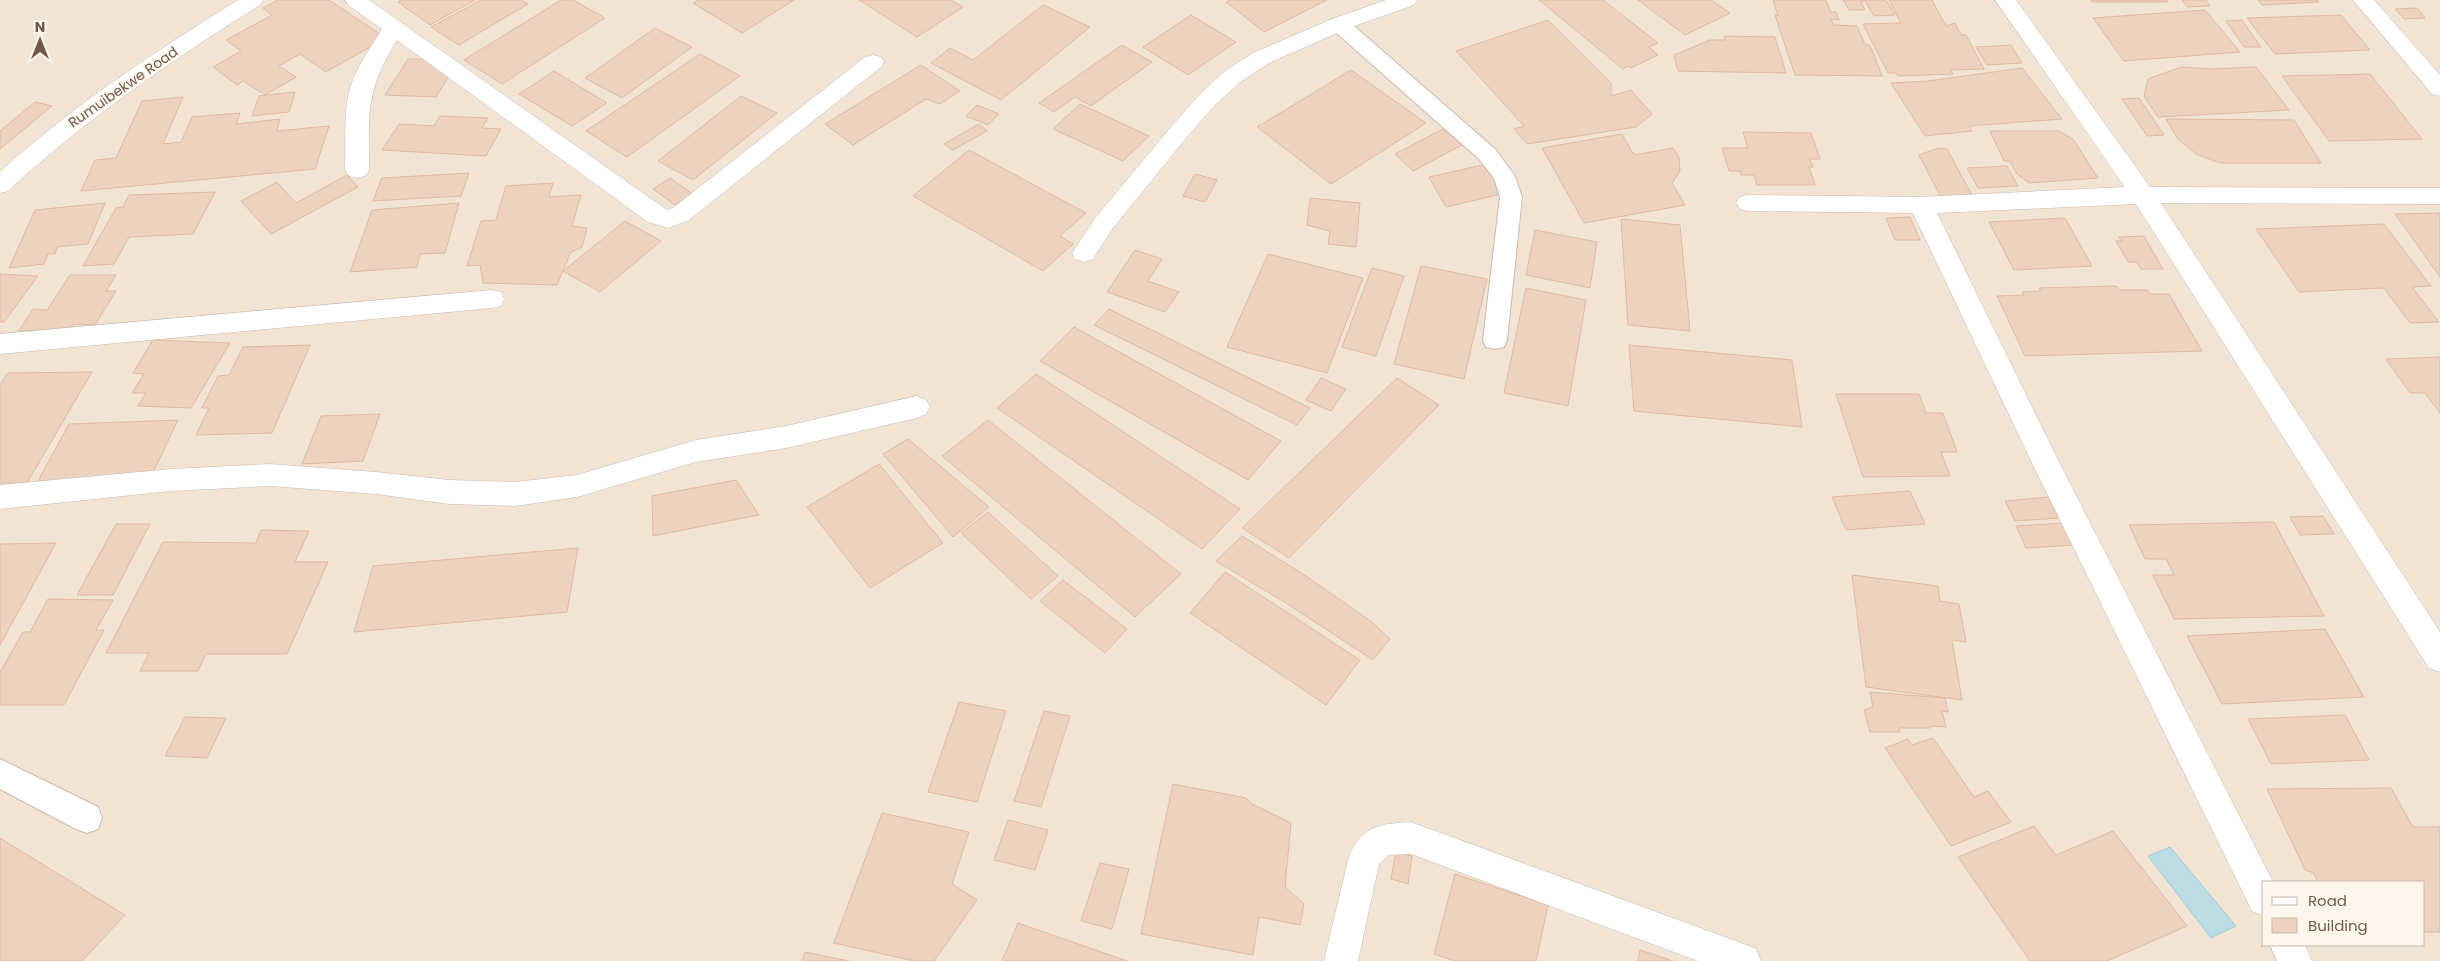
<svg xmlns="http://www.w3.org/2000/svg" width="2440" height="961" viewBox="0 0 2440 961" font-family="Poppins,sans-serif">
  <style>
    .residential { fill: #f1e4d4; fill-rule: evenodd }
    .water { fill: #bbdce2; stroke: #a2cbd3 }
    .building { fill: #edd2bf; stroke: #dfb9a1 }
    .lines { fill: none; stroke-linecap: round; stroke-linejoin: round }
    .lane-casing { stroke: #cbbaac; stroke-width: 2 }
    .street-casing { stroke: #cbbaac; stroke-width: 1 }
    .lane { fill: #fff; fill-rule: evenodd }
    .street { fill: #fff; fill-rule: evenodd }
    .labels { text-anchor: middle; stroke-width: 4; stroke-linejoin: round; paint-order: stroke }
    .street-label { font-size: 14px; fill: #715a4c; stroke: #fdf6eb }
  </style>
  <rect width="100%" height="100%" fill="#faf2e5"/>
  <path class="residential" d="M0,0h2440v961h-2440zM2264,882h160v63h-160z"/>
  <path class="water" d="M2170,847l66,79 -25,12 -63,-82z"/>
  <path class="building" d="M278,0h51l57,38 -60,34 -26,-18 -21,12 17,11 -31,18 -22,-14 -6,4 -24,-18 28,-16 -15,-11 46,-25 -9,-7z
    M401,0h74l-45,25 -32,-23z
    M481,0h40l7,4 -69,41 -28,-18z
    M561,0h12l32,18 -103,66 -38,-24z
    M698,0h96l-52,33 -49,-30z
    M859,0h92l12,7 -46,30z
    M1230,0h97l-63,32 -38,-30z
    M1539,0h64l55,43 -9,4 9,8 -27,13 -3,-2 -5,3z
    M1638,0h73l19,13 -45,22z
    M1773,0h53l5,12h5l3,8 -8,-1 3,6 23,1 7,17 7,4 11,29 -87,-1 -20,-60 3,1z
    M1843,0h43l9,15 -21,1 -9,-15h-4l4,9h-16z
    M1889,0h43l14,26 9,-3 6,12h5l18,34 -34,1 3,4 -55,2 -2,-3h-8l-25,-49 38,-1z
    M2091,0h76l1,2h-76z
    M2182,0h24l4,6 -23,1z
    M2258,0h59l2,2 -57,3z
    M1043,5l47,22 -89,73 -70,-37 19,-15 23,12z
    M2417,8l8,10 -21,1 -9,-10z
    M2205,10l35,42 -116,9 -31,-43z
    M1191,15l45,27 -48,33 -45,-28z
    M2341,15l29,35 -95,4 -28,-36z
    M1548,20l63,63v13l20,-6 21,24 -16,13 -109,17 -13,-15 10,-3 -68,-75z
    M2242,20l19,27h-17l-18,-26z
    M655,28l37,19 -70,51 -37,-20z
    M1724,36l51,1 11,36 -108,-2 -4,-16 36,-15h15z
    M1122,45l30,17 -61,44 -16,-9 -21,15 -15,-9z
    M2011,45l11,18 -35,2 -11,-18z
    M700,54l40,22 -113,81 -41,-26z
    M408,59h15l26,17 -13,21 -51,-2z
    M921,65l39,26 -20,13 -14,-5 -73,46 -28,-21z
    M2181,67l28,2 47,-2 33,43 -131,7 -14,-21 4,-17z
    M2022,68l40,51 -93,7 3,5 -47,5 -34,-53 37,-2z
    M1351,70l75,53 -95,61 -74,-57z
    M554,71l53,32 -35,23 -53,-32z
    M2370,74l52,65 -93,2 -47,-65z
    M295,92l-6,20 -37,4 7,-20z
    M741,96l36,17 -84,67 -35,-19z
    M183,97l-20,47 18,-2 11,-25 48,-4 -4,11 44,-5 -3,12 52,-5 -14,43 -234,22 14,-31 21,-2 26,-57z
    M2139,98l25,37 -17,1 -25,-37z
    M35,102l17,4 -52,43v-18z
    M1080,104l69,32 -26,25 -70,-32z
    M977,105l22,9 -11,11 -22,-9z
    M440,116l48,2 -6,10 19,1 -15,27 -104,-6 17,-26 35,2z
    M2166,119l128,1 27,43h-101l-24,-9 -19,-16z
    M979,124l8,7 -34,19 -9,-6z
    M1443,129l19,16 -49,26 -18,-17z
    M1990,131h69l14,8 25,39 -69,5 -12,-9 -7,-13h-6z
    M1743,132l68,1 9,26h-10l3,8h-4l6,18h-58l-3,-10h-13l-1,-4h-11l-7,-23h26z
    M1622,134l12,21 39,-7 6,9 1,14 -8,12 13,22 -101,18 -42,-75z
    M1938,148l9,1 26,48 -31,2 -23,-44z
    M969,150l117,63 -26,23 13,8 -30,27 -130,-75z
    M1487,164l16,26 -2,4 -55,13 -17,-30z
    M2007,166l11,20 -40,2 -11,-20z
    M469,173l-8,23 -88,5 9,-23z
    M1195,174l22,6 -12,22 -22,-6z
    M347,175l11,12 -87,47 -30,-33 36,-19 19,21z
    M670,178l23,16 -18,11 -22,-16z
    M553,183l-4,14 32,-2 -9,31 15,2 -5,19 -11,5 -14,33 -74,-2 -3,-18 -13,1 14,-45 15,-1 10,-34z
    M215,192l-22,42 -64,3 -15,27 -31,2 33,-58 7,-1 6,-12z
    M1310,198l50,5 -4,44 -28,-3 2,-13 -23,-6z
    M105,203l-17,41 -31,3 -2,7h-7l-4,10 -35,4 26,-58z
    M459,203l-14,50 -25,1 -3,13 -67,5 22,-62z
    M2440,213v64l-45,-63z
    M1910,217l10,23h-25l-9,-22z
    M2065,218l27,48 -78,4 -25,-48z
    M1621,219l59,6 10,106 -62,-6z
    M625,221l36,20 -61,51 -37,-21z
    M2384,224l47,62 -19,1 27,35 -29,1 -26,-35 -85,4 -43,-63z
    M1535,230l62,12 -7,46 -64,-13z
    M2144,236l19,33h-22l-4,-7h-9l-12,-21h6l-3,-4z
    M1135,250l27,9 -14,22 31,11 -14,20 -58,-20z
    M1268,254l95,24 -36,95 -100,-26z
    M1421,266l66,13 -23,100 -70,-15z
    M1372,268l32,8 -28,80 -34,-9z
    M0,274l38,2 -34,46h-4z
    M70,275h46l-10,16h10l-21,34 -22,-1 -4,7h-50l14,-22 14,1z
    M2116,286l3,4h28l3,4h19l33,57 -177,5 -28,-60 27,-1 -2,-3 19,-1 -2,-3z
    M1526,288l60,12 -18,106 -64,-13z
    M1109,309l201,99 -13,17 -203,-100z
    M1074,327l207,114 -33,39 -208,-119z
    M153,340l77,3 -39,65 -53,-2 8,-13h-14l12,-19 -11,-1z
    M310,345l-38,88 -76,2 13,-27h-7l16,-32 11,-1 14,-28z
    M1629,345l163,15 10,67 -168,-16z
    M2440,357v56l-15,-20h-15l-24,-34z
    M92,372l-65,111h-27v-98l8,-12z
    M1036,374l204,135 -38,40 -205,-141z
    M1321,378l25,11 -15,22 -25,-11z
    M1397,378l42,27 -150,153 -47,-30z
    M1836,394h83l7,19h17l14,39h-16l9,24 -87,1z
    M380,414l-17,47 -61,3 19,-48z
    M178,420l-27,57 -113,4 31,-57z
    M988,420l193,154 -46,43 -193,-161z
    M908,439l81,68 -36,30 -70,-83z
    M879,464l64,79 -73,45 -63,-81z
    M736,480l23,35 -106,21 -1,-40z
    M1910,491l15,33 -79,6 -14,-33z
    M2048,497l11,21 -44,3 -10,-20z
    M988,512l70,64 -27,23 -70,-66z
    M2323,516l11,18 -34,1 -10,-18z
    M2274,522l50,94 -150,3 -21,-44h21l-8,-16h-21l-16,-34z
    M2063,523l12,22 -49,3 -10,-22z
    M116,524h34l-37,71h-36z
    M261,530l48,1 -14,31h33l-41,92h-81l-8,17h-58l9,-18h-43l57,-111 93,1z
    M1242,536l61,38 69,48 18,17 -17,21 -87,-57 -70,-42z
    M56,543l-56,102v-101z
    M578,548l-11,64 -213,20 19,-66z
    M1225,572l135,88 -34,45 -136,-92z
    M1852,575l86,11 2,15 19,3 7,38 -14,-2 10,60 -96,-13z
    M1063,580l64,49 -22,24 -65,-52z
    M48,599l65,1 -17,30h8l-40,75h-64v-33l23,-40h7z
    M2325,629l39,68 -142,7 -35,-68z
    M1870,692l75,6 3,14 -6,-1 4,16 -15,-1 -1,2h-31l1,4h-30l-6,-22 9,-3z
    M959,702l47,9 -29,91 -49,-10z
    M1044,711l26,5 -29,91 -27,-6z
    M2345,715l24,45 -98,4 -23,-45z
    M185,717l41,1 -19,40 -42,-2z
    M1933,738l41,59 14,-6 23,31 -60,24 -66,-98 23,-9 4,6z
    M1173,784l73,14 6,6 39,19 -6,64 19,17 -4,21 -41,-8 -6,38 -112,-21z
    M2391,788l22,39h27v105h-16v-50h-106l-4,-9 -9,-3 -38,-81z
    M882,813l87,19 -17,52 25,16 -43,61h-20l-80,-18z
    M1008,820l40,10 -13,40 -41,-10z
    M2034,826l22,29 57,-24 74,95 -80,35h-77l-72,-104z
    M0,838l125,77 -43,46h-82z
    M1396,852l16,4 -4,28 -17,-5z
    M1100,863l29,6 -17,60 -31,-8z
    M1455,874l93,31 -12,56h-81l-21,-7z
    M1018,923l109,38h-125z
    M1640,950l33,11h-35z
    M805,952l44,9h-47z"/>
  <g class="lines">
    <defs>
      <path id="lane" d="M1339,18l7,1 149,130 20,27 7,21 -15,143 -3,7 -9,2 -9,-2 -3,-7 17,-143 -6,-19 -15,-19 -147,-130 -3,-5 3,-5z
        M0,759l98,48 4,11 -4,11 -11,4 -11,-4 -76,-40z"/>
      <path id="street" d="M238,0h25l-3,5c-89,56 -174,114 -252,186l-8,2v-21c73,-67 155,-120 238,-172z
        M345,0h24l298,210 6,-2 192,-151 8,-2 8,2 3,5 -3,5 -192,153 -21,8 -20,-6 -251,-182c-32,52 -28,72 -28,130l-4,6 -8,2 -8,-2 -4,-6c1,-27 -2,-56 5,-82 7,-21 20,-40 32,-59l-34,-24z
        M1386,0h31l-3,5 -68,24 -77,34 -29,19 -25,23 -28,32 -75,92 -19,30 -9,3 -9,-3 -3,-6 24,-36 75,-90 28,-32 25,-23 29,-19 79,-34z
        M1995,0h21l134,187 290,1v16l-279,-1 279,429v40l-11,-4 -293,-464 -199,9 122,249 214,420h-9v34l-12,-5 -219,-446 -120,-252 -165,-2 -8,-2 -4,-6 4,-6 8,-2 173,2 204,-10z
        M2353,0h21l66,75v21l-8,-2z
        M492,290l9,2 3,7 -3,7 -9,2 -492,46v-20z
        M917,396l9,4 4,7 -4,7 -9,4 -131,30 -90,14 -119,35 -62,9 -66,-2 -73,-10 -106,-8 -99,5 -171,18v-24l171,-16 99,-5 106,8 73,8 66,2 62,-7 119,-35 90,-14z
        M1411,822l333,122 12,5 5,12h-63l-287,-107 -23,1 -9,9 -21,97h-34l25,-105c13,-31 32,-32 62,-34z
        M2270,945h35l7,16h-35z"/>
    </defs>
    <use href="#lane" class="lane-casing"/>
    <use href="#street" class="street-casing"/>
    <use href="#lane" class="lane"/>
    <use href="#street" class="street"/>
  </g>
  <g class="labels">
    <g class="street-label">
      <text transform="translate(123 87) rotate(-35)" y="5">Rumuibekwe Road</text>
    </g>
  </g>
  <rect x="2262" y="881" width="162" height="65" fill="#fdf6eb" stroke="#c5b8ab"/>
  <rect x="2272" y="897" width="25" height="8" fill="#ffffff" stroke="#c5b8ab"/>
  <text x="2308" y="906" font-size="15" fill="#715a4c">Road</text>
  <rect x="2272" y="918" width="25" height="15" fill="#edd2bf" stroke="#c5b8ab"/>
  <text x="2308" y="931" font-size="15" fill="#715a4c">Building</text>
  <g transform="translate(40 40)" stroke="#fdf6eb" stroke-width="4" paint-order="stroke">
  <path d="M0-4L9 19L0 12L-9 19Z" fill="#715a4c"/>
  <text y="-8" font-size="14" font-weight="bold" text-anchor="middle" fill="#715a4c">N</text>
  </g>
</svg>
